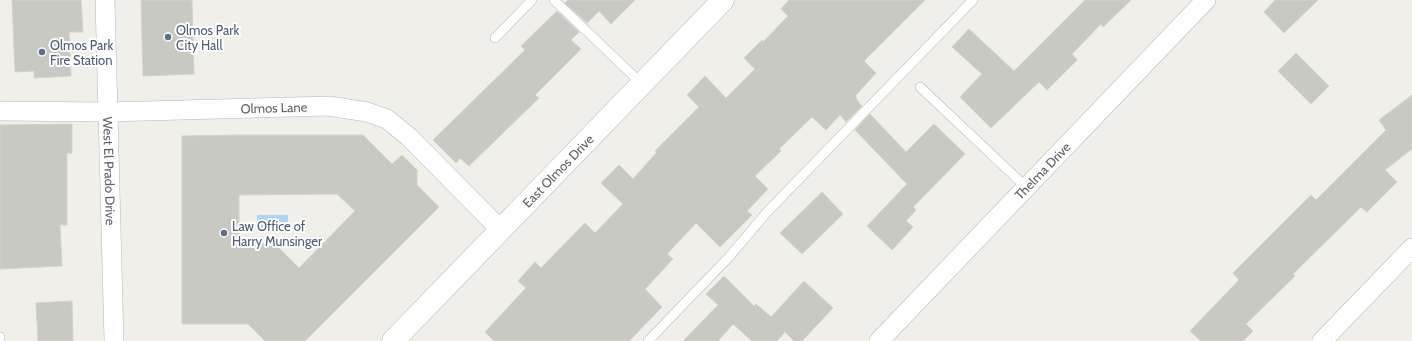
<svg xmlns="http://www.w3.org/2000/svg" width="1412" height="341" viewBox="0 0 1412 341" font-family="Cabin,sans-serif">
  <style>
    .water { fill: #b1d2f8 }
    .building { fill: #c9c9c3; stroke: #d5d2c7; fill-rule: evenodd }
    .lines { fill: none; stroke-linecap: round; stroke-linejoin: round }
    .service-casing { stroke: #b5b7bb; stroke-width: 10 }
    .minor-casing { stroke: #b5b7bb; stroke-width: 20 }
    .tertiary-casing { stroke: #b5b7bb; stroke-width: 23 }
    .service { stroke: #fff; stroke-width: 9 }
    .minor { stroke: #fff; stroke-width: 19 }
    .tertiary { stroke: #fff; stroke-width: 22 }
    .service-dot { fill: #5c6f8a; stroke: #fff; stroke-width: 1.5 }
    .labels { text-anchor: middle; stroke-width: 4; stroke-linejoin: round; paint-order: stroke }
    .service-label { font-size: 13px; fill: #4e5e75; stroke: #fff; text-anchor: start }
    .street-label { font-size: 13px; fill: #606267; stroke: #fff }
  </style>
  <rect width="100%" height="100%" fill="#f0efe9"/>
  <path class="water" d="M257,215h31v14l-31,1z"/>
  <path class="building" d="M12,0h69l2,32h-14l2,44 -37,2v-7l-19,1z
    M141,0h51l2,74 -51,2z
    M568,0h67l-24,24 -12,-13 -12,12 -22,-20z
    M789,0h136l-61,61 12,12 -21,23 2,2 -1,1 6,7 -16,16 -6,-7 -14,15 -14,-13 -33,32 2,2 -26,25 13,13 -21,22 5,4 -32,32 -24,-24 -29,31 6,5 -28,30 17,18 -33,34h-135l-9,-9 41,-44 -8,-7 17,-19 6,6 44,-45 10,10 28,-29 -22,-21 18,-18 14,14 24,-27 -2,-1 44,-44 -12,-12 18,-19 21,22 29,-29 -11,-11 18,-18 1,2 25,-26 -7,-7z
    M1085,0h46l-28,27 -2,-3 -29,30 5,6 -30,30 -8,-8 -48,46 -31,-31 22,-23 -30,-27 17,-18 45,42z
    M1275,0h43l-34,33 -20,-21z
    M557,11l22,21 -8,8 10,9 -46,46 4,3 -70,68 -9,-8 -4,5 -23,-23 92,-90 -4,-4z
    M1296,53l33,33 -18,18 -33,-33z
    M1412,95v54l-27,21 12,12 -30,30 -6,-5 -68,67 2,2 -49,48 7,7 -10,10h-42l-11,-10 49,-51 -6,-7 78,-78 5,5 70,-70 -7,-10z
    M870,114l36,38 28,-28 31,30 -52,53 3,3 -10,11 7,6 -21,23 -25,-24 40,-42 -52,-54z
    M72,124v29h-5v72h-7l2,41 -62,3v-144z
    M243,135h120l29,29 10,-9 15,15v15l22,22 -134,134h-40l-17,-17h-66v-188zM337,194l18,17 -56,57 -25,-25 -35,1v-49z
    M822,192l21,22 -41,40 -22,-21z
    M724,276l30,30 2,-2 15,13 33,-36 29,27 -31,33h-8l-9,-9 -8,9h-25l-19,-17 -15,17h-35l35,-36 -12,-11z
    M72,301l1,40h-35l-2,-38z"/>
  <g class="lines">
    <defs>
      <path id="service" d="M554,0l88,84
        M495,38l37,-38
        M920,87l106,100
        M0,337v1
        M648,341l81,-84 39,-46 205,-211"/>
      <g id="minor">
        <path id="s1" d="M105,0l9,341"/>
        <path id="s2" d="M0,111l108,1 221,-6 38,6 20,7 22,18 92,93"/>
        <path id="s3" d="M879,341l327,-341"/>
        <path d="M1322,341l90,-93"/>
      </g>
      <g id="tertiary">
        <path id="s4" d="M393,341l330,-341"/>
      </g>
    </defs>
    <use href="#service" class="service-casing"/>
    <use href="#minor" class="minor-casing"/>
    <use href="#tertiary" class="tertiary-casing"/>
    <use href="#service" class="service"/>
    <use href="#minor" class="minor"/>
    <use href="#tertiary" class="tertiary"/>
  </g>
  <g class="service-dot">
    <circle cx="168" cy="37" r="4"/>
    <circle cx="42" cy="52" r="4"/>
    <circle cx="224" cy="233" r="4"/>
  </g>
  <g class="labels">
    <g class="service-label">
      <text x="176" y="35">Olmos Park<tspan x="176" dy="15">City Hall</tspan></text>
      <text x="50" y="50">Olmos Park<tspan x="50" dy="15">Fire Station</tspan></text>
      <text x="232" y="231">Law Office of<tspan x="232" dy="15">Harry Munsinger</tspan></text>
    </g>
    <g class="street-label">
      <text dy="5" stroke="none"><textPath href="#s2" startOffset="274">Olmos Lane</textPath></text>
      <text dy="5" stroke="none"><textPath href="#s3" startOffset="236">Thelma Drive</textPath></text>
      <text dy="5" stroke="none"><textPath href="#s1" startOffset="171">West El Prado Drive</textPath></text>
      <text dy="5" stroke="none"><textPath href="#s4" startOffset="237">East Olmos Drive</textPath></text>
    </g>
  </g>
</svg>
